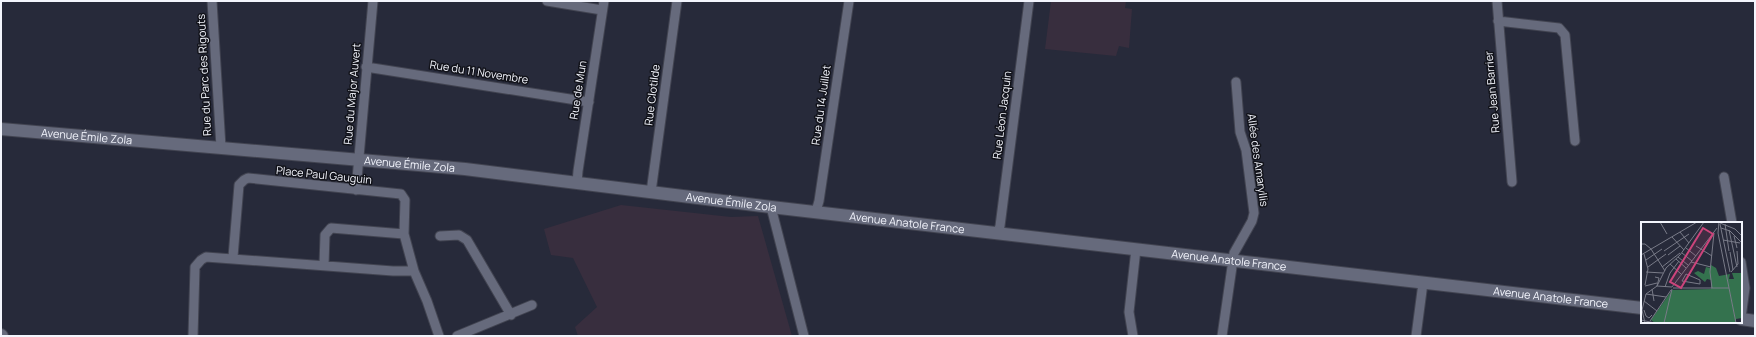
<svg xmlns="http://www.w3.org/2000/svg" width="1756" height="337" viewBox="0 0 1756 337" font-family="Manrope,sans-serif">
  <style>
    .education { fill: #382e3e }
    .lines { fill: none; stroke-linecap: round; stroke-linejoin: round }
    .street-casing { stroke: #424451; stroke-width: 11 }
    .secondary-casing { stroke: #424451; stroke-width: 14 }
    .street { stroke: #666a7c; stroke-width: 9 }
    .secondary { stroke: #666a7c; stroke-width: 12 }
    .labels { text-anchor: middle; stroke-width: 3; stroke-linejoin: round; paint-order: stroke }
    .street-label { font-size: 11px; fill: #f3f5fd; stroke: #12131a }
    .inset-road { fill: none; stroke: #797b88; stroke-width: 1 }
    .view { fill: #cc447b; fill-opacity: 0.15; stroke: #cc447b; stroke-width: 2 }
    .inset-edge { fill: none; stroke: #f3f5fd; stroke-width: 2 }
  </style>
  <rect width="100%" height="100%" fill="#272a3a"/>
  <path class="education" d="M1051,1h75l-1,7 7,1 -3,39 -10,-2 -3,10 -71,-7z
    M621,205l110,12 27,-1 34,120h-214l-3,-9 22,-20 -24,-49 -22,-3 -7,-26z"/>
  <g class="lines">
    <defs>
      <path id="street" d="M212,1l9,146
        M547,1l55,9
        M1497,1l15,181
        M1498,21l61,7 6,7 10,106
        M366,67l223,35
        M1724,177l8,46
        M577,183l1,-12 26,-170
        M356,190l17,-189
        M651,192l26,-191
        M771,207l33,129
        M816,211l3,-10 30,-200
        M998,232l2,-6 29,-225
        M440,236l19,-1 8,5 44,75
        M233,257l6,-72 5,-5 4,-2 153,16 4,6 -1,34 10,37
        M1741,262l4,26 -4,30
        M324,265l1,-30 6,-7 73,6
        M193,336l2,-69 6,-7 5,-3 187,14h21l13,30 12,35
        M457,336l75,-31
        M1133,336l-4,-24 7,-63
        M1222,336l12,-83 18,-32 2,-8 -8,-63 -6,-18 -4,-50
        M1416,336l7,-53"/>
      <g id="secondary">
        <path id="s1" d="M1,129l464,40 306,38 871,101"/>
        <path d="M1741,319l14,2"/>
        <path d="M1,335l1,1"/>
      </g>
    </defs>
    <use href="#street" class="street-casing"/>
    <use href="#secondary" class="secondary-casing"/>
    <use href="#street" class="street"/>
    <use href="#secondary" class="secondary"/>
  </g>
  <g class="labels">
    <g class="street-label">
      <text transform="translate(479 72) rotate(9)" y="4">Rue du 11 Novembre</text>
      <text transform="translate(204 75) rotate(-93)" y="4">Rue du Parc des Rigouts</text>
      <text transform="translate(578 90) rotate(-81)" y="4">Rue de Mun</text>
      <text transform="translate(1492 92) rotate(-95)" y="4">Rue Jean Barrier</text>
      <text transform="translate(352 94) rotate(-85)" y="4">Rue du Major Auvert</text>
      <text transform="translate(652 95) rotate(-83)" y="4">Rue Clotilde</text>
      <text transform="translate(821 105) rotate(-82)" y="4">Rue du 14 Juillet</text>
      <text transform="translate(1002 115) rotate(-83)" y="4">Rue Léon Jacquin</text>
      <text dy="4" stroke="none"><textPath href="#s1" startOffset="86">Avenue Émile Zola</textPath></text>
      <text transform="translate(1258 160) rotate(82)" y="4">Allée des Amaryllis</text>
      <text dy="4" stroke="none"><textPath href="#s1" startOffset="410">Avenue Émile Zola</textPath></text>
      <text transform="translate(324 175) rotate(6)" y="4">Place Paul Gauguin</text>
      <text dy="4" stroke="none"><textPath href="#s1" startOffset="734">Avenue Émile Zola</textPath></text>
      <text dy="4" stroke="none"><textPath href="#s1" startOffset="911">Avenue Anatole France</textPath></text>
      <text dy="4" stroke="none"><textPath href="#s1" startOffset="1235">Avenue Anatole France</textPath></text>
      <text dy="4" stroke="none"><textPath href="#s1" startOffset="1559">Avenue Anatole France</textPath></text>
    </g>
  </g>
  <g transform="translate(1641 222)">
    <rect width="101" height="101" fill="#272a3a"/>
    <path d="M70,43l5,3 3,8 11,-2 -1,5h5l-2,-6h9l1,45 -6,1v4h-81l-4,-3 21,-30 39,-1v-9l-4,-1 -2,3 -11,-9 4,-2 6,3 2,-7 4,1z" fill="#34724e"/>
    <path class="inset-road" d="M19,0l7,12M78,0l-1,11 18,90M79,1l15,6 7,7M79,2l10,48M84,2l4,27M80,6l9,3 12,12M88,8l8,37M39,10l9,11M93,14l3,12M31,15l12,13M82,18l17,3M0,22h4l6,5 14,22M55,24l16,10M45,26l10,8M23,29l25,-17M89,30l3,18M41,31l10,8M3,32l4,15 -3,16M0,33l56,-33M27,33l12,-9M37,35l10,8M35,37l10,9M5,38l16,-11M50,40l20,5M29,42l11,10M7,45l18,-13M21,45l18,-14M5,50l17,1M90,50l7,-8 -1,-13M45,52l14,6v4l-18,-3zM14,55l4,1 -2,8M4,64l12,-3M16,64l15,1M24,65l5,-14 9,-12M31,65l45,-59M32,66h56M71,66l-2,-16 4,-39M11,67l2,12M5,72l20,3M3,79l13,10M3,88l2,6 3,2 3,-3M0,98l14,3M9,99l21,-31M4,101l-3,-13 4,-16 11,-8 9,-18 14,-13 24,-33M23,101l8,-34"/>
    <path class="view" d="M62,6l10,6 -32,54 -11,-6z"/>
    <rect width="101" height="101" class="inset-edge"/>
  </g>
  <rect width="1756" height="337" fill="none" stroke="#f3f5fd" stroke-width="4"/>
</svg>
